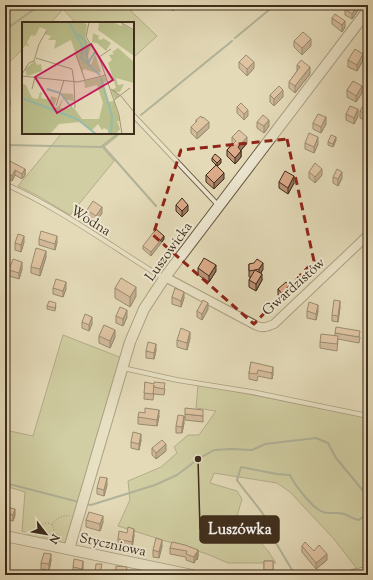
<svg xmlns="http://www.w3.org/2000/svg" width="373" height="580" viewBox="0 0 373 580" font-family="'Sorts Mill Goudy',serif">
  <style>
    .green { fill: #babe8b; stroke: #7c7653 }
    .lines { fill: none; stroke-linecap: round; stroke-linejoin: round }
    .stream { stroke: #738271; stroke-width: 2 }
    .service-casing { stroke: #685842; stroke-width: 5.5 }
    .minor-casing { stroke: #685842; stroke-width: 10 }
    .tertiary-casing { stroke: #685842; stroke-width: 12 }
    .path { stroke: #3e2d1b; stroke-width: 1; stroke-dasharray: 1 2; stroke-linecap: butt }
    .service { stroke: #ede7d1; stroke-width: 4 }
    .minor { stroke: #ede7d1; stroke-width: 8 }
    .tertiary { stroke: #ede7d1; stroke-width: 10 }
    .wall { fill: #bd9276; stroke: #3e2d1b }
    .shaded-wall { fill: #9a7760; stroke: #3e2d1b }
    .building { fill: #dcaa89; stroke: #3e2d1b }
    .marked { fill: none; stroke: #8f2418; stroke-width: 3; stroke-dasharray: 8 5; stroke-linejoin: round }
    .labels { text-anchor: middle; stroke-width: 4; stroke-linejoin: round; paint-order: stroke }
    .street-label { font-size: 14px; fill: #3e2d1b; stroke: #ede7d1 }
    .inset-river { fill: none; stroke: #96bbaa; stroke-width: 2 }
    .inset-road { fill: none; stroke: #a29579; stroke-width: 1 }
    .view { fill: #c2185b; fill-opacity: 0.15; stroke: #c2185b; stroke-width: 2 }
    .inset-edge { fill: none; stroke: #3e2d1b; stroke-width: 2 }
    .leader { fill: none; stroke: #3e2d1b; stroke-width: 1.5 }
    .callout-dot { fill: #3e2d1b; stroke: #ede7d1; stroke-width: 1.5 }
    .callout { fill: #3e2d1b; stroke: #3e2d1b; stroke-width: 1.5 }
    .callout-label { font-size: 15px; text-anchor: middle; font-weight: bold; fill: #fff }
  </style>
  <rect width="100%" height="100%" fill="#e4dab8"/>
  <filter id="stains"><feTurbulence type="fractalNoise" baseFrequency=".005" numOctaves="4"/><feColorMatrix values="0 0 0 0 .2 0 0 0 0 .09 0 0 0 0 .02 0 0 0 .5 -.17"/></filter>
  <radialGradient id="worn" r=".72"><stop offset=".6" stop-color="#630" stop-opacity="0"/><stop offset="1" stop-color="#630" stop-opacity=".3"/></radialGradient>
  <path class="green" d="M5,5h132l-6,6 26,25 -24,22v-35h-57l-13,-14 -12,14h-28v30l-2,-2 -16,15z
    M62,133h59l-18,15 11,13 -44,54 -30,-18 -22,-11z
    M63,335l59,23 -54,179 -2,5 -4,1 -33,-7 -2,-3 -5,-2 3,-39 -20,-6v-56l28,6z
    M198,384l170,34v151l-10,1 -25,-32 -43,-46 -13,-9 -63,-10 -4,10 27,8 5,8 -5,17 31,35 8,12h-48l-21,-9 -89,-28 12,-26 -2,-19 33,-14 16,-14 -3,-6 14,-12h11l17,-24 -20,-3z"/>
  <g class="lines">
    <path class="stream" d="M5,30l35,-25
      M235,38l40,-33
      M141,115l91,-74
      M5,145l96,2 18,-14
      M103,146l53,60
      M5,483l74,19
      M85,504l6,1 64,-20 22,-10 21,-16 16,-9 18,-1 20,1 13,-6 51,-6 12,5 8,15 29,35 3,2
      M295,575l-22,-37c2,-15 -27,-44 -36,-58l4,-13 36,7 13,1c4,9 23,34 33,37 7,2 15,0 21,2 6,2 9,5 15,6 3,-3 5,-4 9,-1"/>
    <defs>
      <path id="service" d="M133,115l85,90
        M5,184c56,25 106,62 158,94
        M123,368l54,12 75,12 116,24"/>
      <path id="minor" d="M165,277l90,48c7,4 12,2 19,-1l94,-89"/>
      <path id="tertiary" d="M5,536l187,39
        M69,549l61,-207 14,-33 21,-32 203,-267
        M353,575l15,-3"/>
    </defs>
    <use href="#service" class="service-casing"/>
    <use href="#minor" class="minor-casing"/>
    <use href="#tertiary" class="tertiary-casing"/>
    <path class="path" d="M40 530a7 7 0 1 1 14 0a7 7 0 1 1-14 0Z
      M52,525c5,-7 9,-10 18,-9
      M53,534l9,2"/>
    <use href="#service" class="service"/>
    <use href="#minor" class="minor"/>
    <use href="#tertiary" class="tertiary"/>
  </g>
  <path class="wall" d="M167,5h12l-6,6z
    M361,5v1l-9,13 -7,-4v-6z
    M332,18l13,9 -3,5 -10,-8z
    M294,41l17,5 -9,9 -8,-8z
    M348,60h15l-6,11 -9,-4z
    M239,62l15,6 -7,8 -8,-8z
    M297,65l13,9 -15,19 -6,-5v-6l8,-11z
    M347,90l15,3 -6,9 -9,-5z
    M270,95l13,2 -9,9 -4,-4z
    M368,102v17l-1,2 -7,-3v-7l8,-3z
    M237,107l11,9 -4,4 -7,-7z
    M346,114l12,2 -4,8 -8,-4z
    M196,120l13,8 -12,11 -6,-6v-6l5,-5z
    M257,122l12,4 -5,7 -7,-5z
    M313,123l13,1 -5,9 -8,-4z
    M232,137l15,6 -6,7v7l-6,7 -8,-8v-6l5,-6z
    M336,140l-3,7 -5,-2v-3z
    M305,143l13,1 -4,9 -9,-4z
    M212,158l9,5 -4,3 7,13 -10,10 -8,-7v-7l10,-10 -4,-4z
    M5,169h20v6l-3,4 -7,-4 -3,6 -7,-4z
    M309,172l13,3 -7,8 -6,-5z
    M333,177l9,1 -4,8 -5,-3z
    M279,182l15,1 -6,11 -9,-6z
    M176,205l12,6 -6,6 -6,-6z
    M87,210l15,3 -6,9 -9,-6z
    M39,239l18,3 -2,8 -16,-5z
    M164,239l-13,17 -8,-7v-3z
    M24,242l-3,10 -6,-2v-7z
    M46,257l-6,19 -9,-3v-6z
    M249,264l14,5 -2,4 1,7 -6,11 -7,-4v-7l2,-3h-2z
    M198,268l18,3 -7,11 -11,-7z
    M22,269l-3,10 -10,-3v-6z
    M53,288l13,1 -3,8 -10,-3z
    M115,288l21,8 -6,11 -15,-9z
    M278,289l14,6 -8,7 -6,-7z
    M172,297l12,1 -3,9 -9,-3z
    M47,306h9l-1,5 -8,-2z
    M340,307l-2,15 -6,-1v-6z
    M208,309l-6,11 -5,-3v-6z
    M307,311h11l-2,9 -9,-2z
    M116,316l11,1 -4,9 -7,-3z
    M82,322l10,2 -3,7 -7,-3z
    M335,333l25,4 -1,6 -21,-4 -1,12 -17,-3v-6l15,-6z
    M99,336l16,1 -5,11 -11,-5z
    M190,338l-3,12 -10,-3v-7z
    M156,350l-2,9 -8,-1v-7z
    M251,362l22,12 -1,5 -14,-3 -1,5 -8,-2v-6z
    M145,382l20,7 -1,6 -10,-1v-1l-1,7 -9,-1z
    M185,414l18,2v6l-18,-2z
    M159,416l-2,10 -19,-2v-7z
    M184,423l-2,10h-6v-7z
    M141,440l-2,10 -8,-2v-6z
    M152,448l14,3 -10,8 -4,-4z
    M107,485l-3,11 -7,-2v-6z
    M5,509l10,6 -2,6 -8,-2z
    M86,520l17,2 -3,9 -14,-4z
    M134,535l-2,13 -14,-3v-6z
    M162,546l-3,12 -6,-1v-7z
    M302,546l12,5 13,9 -11,9 -14,-17z
    M170,548l28,2v6l-1,4 -1,-1 -2,4 -8,-3v-3l-16,-3z
    M51,560l-2,11 -8,-2v-6z
    M264,561h9v14h-9z
    M73,567h10l-1,8 -9,-2z
    M102,571l-1,4h-6v-3z"/>
  <path class="shaded-wall" d="M173,5h6l-6,6z
    M358,5h3v1l-9,13v-5z
    M345,21v6l-3,5v-7z
    M311,39v7l-9,9v-7z
    M363,54v6l-6,11v-6z
    M254,62v6l-7,8v-7z
    M310,67v7l-15,19v-7z
    M362,86v7l-6,9v-6z
    M283,90v7l-9,9v-7z
    M10,99v7l-5,4v-6z
    M358,109v7l-4,8v-6z
    M248,110v6l-4,4v-6z
    M368,113v6l-1,2v-6z
    M326,117v7l-5,9v-6z
    M269,120v6l-5,7v-7z
    M209,122v6l-12,11v-6z
    M247,137v6l-9,11v-7z
    M318,137v7l-4,9v-6z
    M336,137v3l-3,7v-3z
    M241,151v6l-6,7v-6z
    M221,159v4l-4,3v-3z
    M25,169v6l-3,4v-5z
    M322,169v6l-7,8v-6z
    M15,170v5l-3,6v-5z
    M342,172v6l-4,8v-7z
    M224,173v6l-10,10v-6z
    M294,176v7l-6,11v-6z
    M188,205v6l-6,6v-6z
    M102,207v6l-6,9v-6z
    M24,236v6l-3,10v-7z
    M57,236v6l-2,8v-6z
    M164,236v3l-13,17v-4z
    M46,251v6l-6,19v-7z
    M22,262v7l-3,10v-6z
    M263,263v6l-4,7v-7z
    M216,265v6l-7,11v-6z
    M262,274v6l-6,11v-7z
    M66,282v7l-3,8v-6z
    M136,287v9l-6,11v-10z
    M292,289v6l-8,7v-6z
    M184,292v6l-3,9v-6z
    M340,301v6l-2,15v-6z
    M208,303v6l-6,11v-6z
    M318,305v6l-2,9v-6z
    M127,310v7l-4,9v-7z
    M92,317v7l-3,7v-6z
    M115,330v7l-5,11v-7z
    M190,332v6l-3,12v-7z
    M156,344v6l-2,9v-6z
    M273,367v7l-1,5v-6z
    M159,410v6l-2,10v-6z
    M184,416v7l-2,10v-6z
    M141,434v6l-2,10v-6z
    M166,444v7l-10,8v-6z
    M107,478v7l-3,11v-6z
    M15,509v6l-2,6v-6z
    M103,516v6l-3,9v-7z
    M134,529v6l-2,13v-6z
    M162,540v6l-3,12v-6z
    M198,550v6l-1,4v-7z
    M196,553v6l-2,4v-6z
    M51,554v6l-2,11v-7z
    M327,554v6l-11,9v-6z
    M83,561v6l-1,8v-6z"/>
  <path class="building" d="M348,5h10l-6,9 -7,-5z
    M335,14l10,7 -3,4 -10,-7z
    M303,32l8,7 -9,9 -8,-7z
    M355,49l8,5 -6,11 -9,-5z
    M246,55l8,7 -7,7 -8,-7z
    M301,60l9,7 -15,19 -6,-4 11,-15 -3,-2z
    M353,81l9,5 -6,10 -9,-6z
    M279,86l4,4 -9,9 -4,-4z
    M6,95l4,4 -5,5v-8z
    M241,103l7,7 -4,4 -7,-7z
    M350,106l8,3 -4,9 -8,-4z
    M363,106l5,2v5l-1,2 -7,-4z
    M318,114l8,3 -5,10 -8,-4z
    M263,115l6,5 -5,6 -7,-4z
    M201,116l1,2 1,-1 6,5 -12,11 -6,-6 6,-6 -1,-1z
    M239,130l8,7 -9,10 3,4 -6,7 -8,-8 9,-9 -4,-4z
    M309,133l9,4 -4,10 -9,-4z
    M331,135l5,2 -3,7 -5,-2z
    M215,154l6,5 -4,4 -5,-5z
    M10,161l15,8 -3,5 -7,-4 -3,6 -7,-4v-3z
    M315,163l7,6 -7,8 -6,-5z
    M216,165l8,8 -10,10 -8,-8z
    M337,169l5,3 -4,7 -5,-2z
    M285,171l9,5 -6,12 -9,-6z
    M182,198l6,7 -6,6 -6,-6z
    M93,201l9,6 -6,9 -9,-6z
    M156,229l8,7 -13,16 -8,-6z
    M41,231l16,5 -2,8 -16,-5z
    M18,234l6,2 -3,9 -6,-2z
    M36,248l10,3 -6,18 -9,-2z
    M204,258l12,7 -7,11 -11,-8z
    M13,259l9,3 -3,11 -10,-3z
    M257,259l6,4 -4,6 -4,1 7,4 -6,10 -7,-4 6,-10 -6,1v-7l5,-1z
    M121,278l15,9 -6,10 -15,-9z
    M56,279l10,3 -3,9 -10,-3z
    M286,282l6,7 -8,7 -6,-7z
    M175,288l9,4 -3,9 -9,-4z
    M203,300l5,3 -6,11 -5,-3z
    M334,300l6,1 -2,15 -6,-1z
    M49,301l7,2 -1,5 -8,-2z
    M309,302l9,3 -2,9 -9,-3z
    M120,307l7,3 -4,9 -7,-3z
    M85,314l7,3 -3,8 -7,-3z
    M104,325l11,5 -5,11 -11,-5z
    M336,327l24,4 -1,6 -24,-4z
    M181,328l9,4 -3,11 -10,-3z
    M321,334l17,2 -1,8 -17,-2z
    M148,342l8,2 -2,9 -8,-2z
    M251,362l22,5 -1,6 -14,-3 -1,4 -8,-1z
    M145,382l9,2v-2l11,1 -1,6 -10,-2v-2l-1,9 -9,-1z
    M145,408l14,2 -2,10 -19,-3 1,-5 6,1z
    M185,408l18,2v6l-18,-2z
    M178,415l6,1 -2,11 -6,-1z
    M133,432l8,2 -2,10 -8,-2z
    M162,440l4,4 -10,9 -4,-5z
    M100,477l7,1 -3,12 -7,-2z
    M5,493l3,1 -1,6 -2,-1z
    M6,507l9,2 -2,6 -8,-2z
    M89,512l14,4 -3,8 -14,-4z
    M128,527l6,2 -2,13 -14,-3 1,-8 8,2z
    M156,538l6,2 -3,12 -6,-2z
    M172,542l13,3 13,5 -1,3h-1l-2,4 -8,-3 1,-3 -17,-3z
    M305,542l9,9 5,-6 8,9 -11,9 -14,-17z
    M44,553l7,1 -2,10 -8,-1z
    M74,559l9,2 -1,8 -9,-2z
    M264,561h9v9h-9z
    M96,564h6l-2,9 -5,-1z
    M116,566l11,1 -1,8h-11z"/>
  <path d="M0 0H373V580H0ZM287,139l27,122 -60,63 -101,-89 28,-85z" fill="#e4dab8" fill-opacity=".55" fill-rule="evenodd"/>
  <path class="marked" d="M287,139l27,122 -60,63 -101,-89 28,-85z"/>
  <g class="labels">
    <g class="street-label">
      <text transform="translate(91 220) rotate(32)" y="5">Wodna</text>
      <text transform="translate(168 251) rotate(-54)" y="5">Luszowicka</text>
      <text transform="translate(293 286) rotate(-42)" y="5">Gwardzistów</text>
      <text transform="translate(113 544) rotate(12)" y="5">Styczniowa</text>
    </g>
  </g>
  <g transform="translate(22 22)">
    <rect width="112" height="112" fill="#e4dab8"/>
    <path d="M0,0h61l4,3 -2,13 6,8 -4,13 4,6 4,-11 6,18 -5,1 -12,-4 -2,3 -11,-32 -17,9 2,-9h-8l3,-4 -6,-2 2,-4 -7,-3 -5,9 -4,-1 -4,8 3,4 -4,-2 -4,4zM77,0h14l8,4 1,-2 12,7v25l-36,-26zM71,11l6,3 -1,3 4,1 1,-2 8,5 -5,8 -9,-8 -5,-1zM96,26l16,14v21l-18,-5 2,7 6,-1 -4,8h-4l4,4 -5,3 -4,-9 5,-2 -8,-25 4,-3 -3,-5 5,-1 -2,-2zM13,39l2,4 4,-1 1,7 -15,5 -2,-7zM82,54l3,5 -4,2 5,19 6,-1 6,20h-3l3,8 -4,5h-8v-4l-4,-2 -2,2 -4,-6 -6,6 -12,-8 -21,2 -9,10h-28v-50l4,1 6,13 6,1 2,-7 2,1 -1,5 9,2 1,-4 6,2 -3,9h4l5,-9 -3,-5 13,1 1,7 -11,-2 -3,9h14l8,11h17l4,-16 -6,-18 -12,3 -1,-7z" fill="#babe8b"/>
    <path class="inset-river" d="M47,0l14,26 -2,10 19,17M56,12l7,6 3,23M66,41l7,-11M79,56l11,38 -1,18M25,67l13,4M39,72l11,14M0,76l55,21 19,15"/>
    <path class="inset-road" d="M67,0l-3,15 13,20 20,58 3,19M98,0l14,8M53,30l10,28M77,35l12,-8M14,36l36,11 2,13M0,52l7,-11 5,-2 5,-17 8,-14M0,54l56,6 28,-7M52,60l1,26M10,67l3,-12M89,67l10,7 13,16M92,78l16,-12M34,84l8,-26"/>
    <path class="view" d="M69,22l22,36 -56,33 -22,-36z"/>
    <rect width="112" height="112" class="inset-edge"/>
  </g>
  <path class="leader" d="M198 459L200 529"/>
  <circle class="callout-dot" cx="198" cy="459" r="4"/>
  <rect class="callout" x="200" y="516" width="79" height="27" rx="4"/>
  <g class="callout-label">
    <text x="240" y="534">Luszówka</text>
  </g>
  <rect width="373" height="580" fill="none" stroke="#e4dab8" stroke-width="20"/>
  <rect x="6" y="6" width="361" height="568" fill="none" stroke="#3e2d1b" stroke-width="2"/>
  <rect x="10" y="10" width="353" height="560" fill="none" stroke="#3e2d1b"/>
  <g transform="translate(46 534) rotate(121)" stroke="#ede7d1" stroke-width="3" paint-order="stroke">
  <path d="M0-3L7 15L0 10L-7 15Z" fill="#3e2d1b"/>
  <text y="-6" font-size="11" font-weight="bold" text-anchor="middle" fill="#3e2d1b">N</text>
  </g>
  <rect width="100%" height="100%" filter="url(#stains)"/>
  <rect width="100%" height="100%" fill="url(#worn)"/>
</svg>
